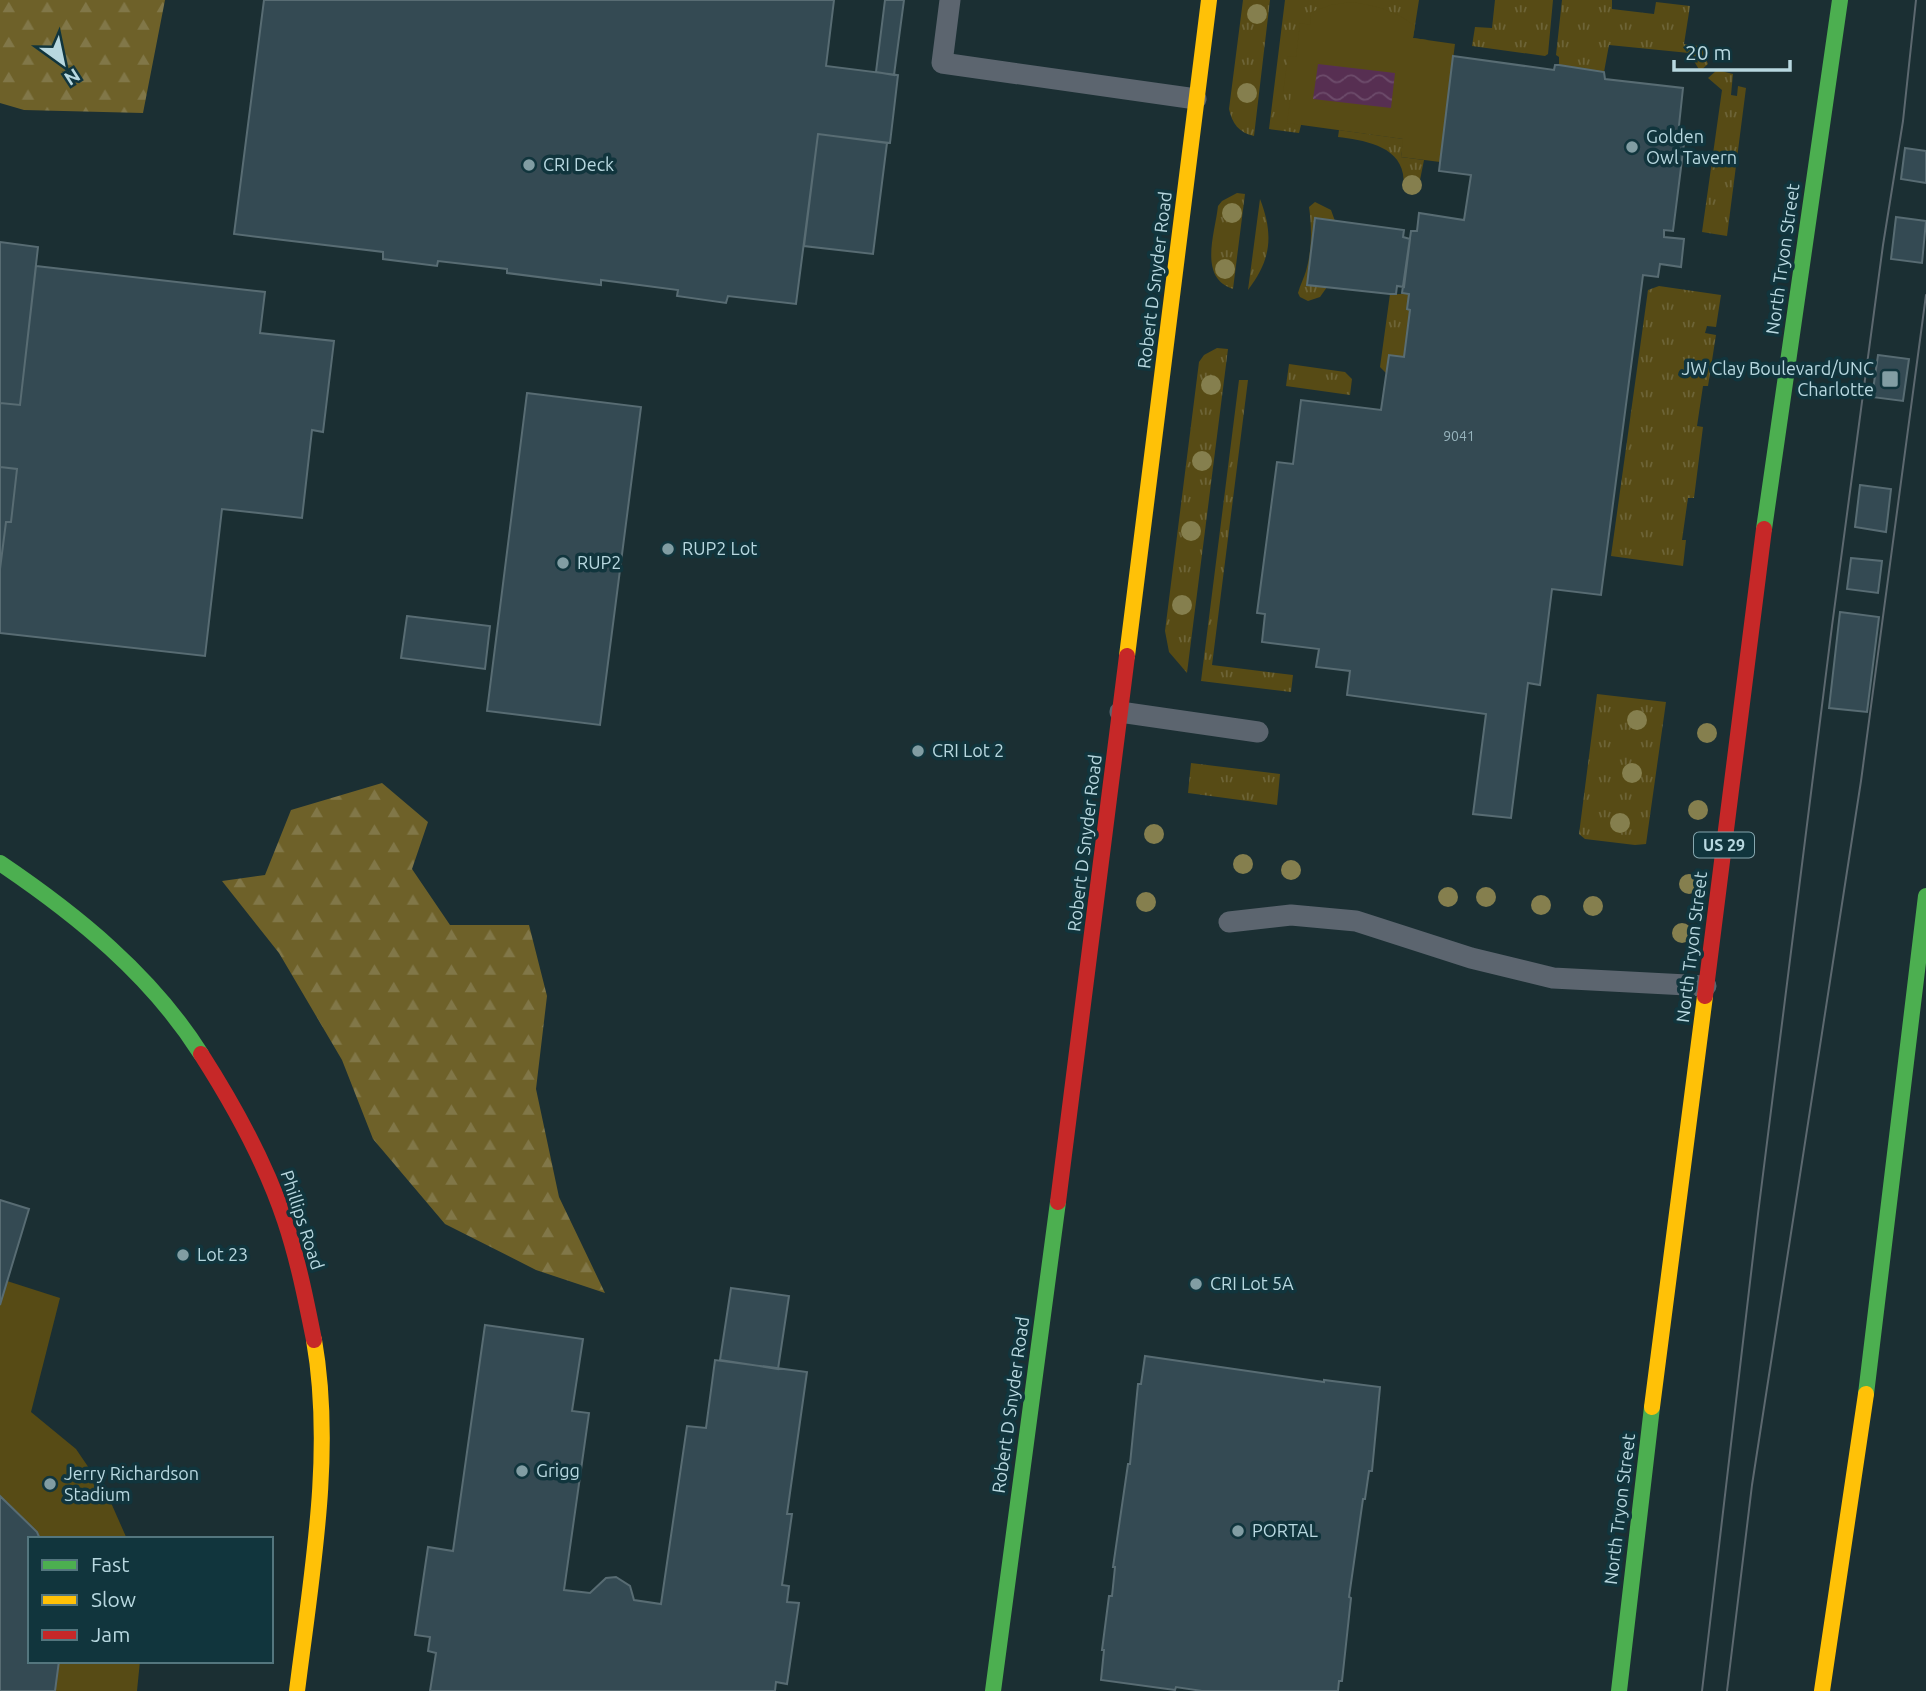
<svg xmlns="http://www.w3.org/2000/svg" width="1926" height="1691" viewBox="0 0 1926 1691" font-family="Ubuntu,sans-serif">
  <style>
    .grass { fill: url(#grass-tufts) }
    .forest { fill: url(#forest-firs) }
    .garden { fill: #574b15 }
    .water { fill: url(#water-waves) }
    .building { fill: #344a53; stroke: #586c73; stroke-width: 2 }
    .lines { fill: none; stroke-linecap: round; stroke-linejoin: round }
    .lane { stroke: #5c656f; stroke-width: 21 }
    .fast { stroke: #4caf50; stroke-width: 16 }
    .slow { stroke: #ffc107; stroke-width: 16 }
    .jam { stroke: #c62828; stroke-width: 16 }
    .tram { stroke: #5c686f; stroke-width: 2 }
    .tree { fill: #857f4e }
    .poi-dot { fill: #819da3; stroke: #11353d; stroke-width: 2.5 }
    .labels { text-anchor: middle; stroke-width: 7; stroke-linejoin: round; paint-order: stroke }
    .number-label { font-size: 14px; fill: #97b4bd }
    .shield { fill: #11353d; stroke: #86a7af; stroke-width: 2 }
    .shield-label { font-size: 16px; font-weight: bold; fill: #b8d8e0 }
    .poi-label { font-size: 18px; fill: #b8d8e0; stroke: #11353d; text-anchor: start }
    .street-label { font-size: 18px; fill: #b8d8e0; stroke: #11353d }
  </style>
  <defs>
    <pattern id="grass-tufts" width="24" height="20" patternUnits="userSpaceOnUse" patternTransform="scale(1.75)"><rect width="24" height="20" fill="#574b15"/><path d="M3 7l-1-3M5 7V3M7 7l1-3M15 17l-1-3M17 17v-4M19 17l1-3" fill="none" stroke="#6d6437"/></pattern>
    <pattern id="forest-firs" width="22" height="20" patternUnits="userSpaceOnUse" patternTransform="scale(1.75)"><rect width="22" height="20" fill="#6e6129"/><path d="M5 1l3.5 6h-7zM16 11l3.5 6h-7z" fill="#817748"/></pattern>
    <pattern id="water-waves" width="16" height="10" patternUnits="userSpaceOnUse" patternTransform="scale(1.75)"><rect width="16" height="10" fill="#572f52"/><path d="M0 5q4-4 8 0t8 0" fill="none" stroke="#6d4c6b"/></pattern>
  </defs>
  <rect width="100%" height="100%" fill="#1b2f33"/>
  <path class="grass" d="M1243,0h27l-16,136c-15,-3 -22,-13 -25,-27z
    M1285,0h134l-6,38 15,2 -123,85h-4l-2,8 -30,-4z
    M1495,0h58l-5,54 -3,2 -73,-10 3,-19 17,1z
    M1562,0h50v9l42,5 2,-12 34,4 -6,38 22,3v12l2,5 -8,7 -11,-18 -80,-8 -5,27 -45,-7v-8l-3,-2z
    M1717,70l16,4 -2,21 6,1 1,-10 8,2 -19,148 -25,-4 20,-142 -14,-12z
    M1339,130l65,9 -3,18 23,3 -6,30 -6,4 -8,-3c-1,-6 0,-11 -1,-17 -5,-29 -41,-34 -65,-37z
    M1237,193l8,1 -12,95c-35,-11 -18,-55 -15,-83l4,-5z
    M1260,199c14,36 11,61 -12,91z
    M1315,202l16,8 4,11 -8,66 -7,10 -12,4 -8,-4 -2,-4c2,-8 6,-15 8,-22 6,-21 6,-43 3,-64z
    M1659,286l62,9 -5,32 -9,-1 -2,7 11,2 -8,51h-5l-6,40 6,1 -9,71h-6l-6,42h4l-3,26 -72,-10 37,-266z
    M1390,294h19l-2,15 3,1 -6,47 -15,-2 -3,18 -6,-6z
    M1217,348l11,1 -41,324 -18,-21 -4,-21 34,-269 5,-7z
    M1289,364l56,8 7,7 -2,16 -64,-9z
    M1239,380h9l-36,285 81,10 -2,17 -90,-11z
    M1597,694l69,8 -20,142 -11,1 -50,-6 -6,-5z
    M1191,763l89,11 -3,31 -89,-12z"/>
  <path class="forest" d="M0,0h165l-22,113 -119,-3 -24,-7z
    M382,783l46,39 -16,47 38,56h79l18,71 -11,93 23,108 46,96 -69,-23 -91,-46 -72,-85 -31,-79 -63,-107 -57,-72 43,-6 26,-65z"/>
  <path class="garden" d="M1351,2c24,3 45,9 64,24l-2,12 42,6 -15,118 -39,-5 2,-18 -116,-16 4,-29 -8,-1 5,-37 8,1 4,-34 10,2 1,-13 20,-7z
    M7,1281l53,17 -29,114 45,37 32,47 19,43h-97v122h110l-3,30h-137v-386z"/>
  <path class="water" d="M1318,64l77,9 -4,35 -78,-9z"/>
  <path class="building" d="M264,0h570l-8,66 72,9 -8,68 -72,-9 -22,170 -68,-8 -2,7 -49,-7 1,-6 -77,-10v5l-94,-12v-4l-69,-8 -1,5 -54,-7v-7l-149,-18z
    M885,0h19l-10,75 -18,-3z
    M1453,56l101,14 1,-5h4l45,7 1,7 78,9 -5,47 7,1 -12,95 -9,-1v7l20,2 -3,28 -21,-3 -2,13 -15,-2 -42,320 -49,-6 -12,96 -12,-2 -17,135 -38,-4 13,-100 -139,-19 3,-24 -34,-4 3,-18 -57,-7 3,-28 -8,-1 20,-151 16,2 8,-64 80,10 8,-55 15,2 6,-47 -3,-1 2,-15 -7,-1 9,-62h6l2,-18 45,7 7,-45 -32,-4z
    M818,134l69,9 -14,111 -69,-8z
    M1905,148l21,3v32l-25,-4z
    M1896,217l30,4 -4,42 -31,-4z
    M1315,218l89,12 -1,7 7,2 -6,48 -7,-1 -1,8h-6l-83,-9z
    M0,242l38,5 -18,158 -20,-2z
    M36,266l229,26 -5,41 74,8 -11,91 -11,-2 -10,88 -80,-9 -17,147 -205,-23v-64l6,-47h5l6,-53 -17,-2v-64l20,2z
    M1878,355l31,4 -6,42 -31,-4z
    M527,393l114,14 -41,318 -113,-14z
    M0,467l17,2 -6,53h-5l-6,47z
    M1860,485l31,4 -5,43 -31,-5z
    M1851,558l31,3 -4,32 -31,-4z
    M1840,612l39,5 -12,95 -38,-4z
    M407,616l83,10 -5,43 -84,-11z
    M0,1200l29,9 -29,96z
    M731,1288l58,8 -11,73 -58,-9z
    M485,1325l98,14 -11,72 17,2 -25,177 26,3 16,-15 10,-1 14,9 4,14 27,4 26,-178 19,2 9,-68 92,12 -20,142h5l-10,71 7,1 -2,16 12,1 -12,81 -11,-2 -1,9h-345l6,-38 -8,-2 2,-14 -15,-2 13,-88 25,4z
    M1145,1356l179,26v-2l56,7 -8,84h-3l-4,28h-2l-14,98 2,1 -9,83h-3l-1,10h-136l-26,-4 -1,3 -74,-10 3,-30h-2l7,-54h3l3,-29h-2l15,-103h2l8,-80h3z
    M0,1496l37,36 3,7h-10v122h29l-4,30h-55z"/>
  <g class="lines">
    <path class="lane" d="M950,0l-8,63 254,36
      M1120,712l138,20
      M1229,922l62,-7 65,6 115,37 82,20 153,8"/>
    <path class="fast" d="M1764,529l76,-529
      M0,863c77,52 151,112 201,191
      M1866,1394l60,-498
      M993,1691l65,-489
      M1619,1691l33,-284"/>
    <path class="slow" d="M1127,656l82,-656
      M1652,1407l53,-411
      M297,1691c14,-113 37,-238 17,-351
      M1822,1691l44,-297"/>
    <path class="jam" d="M1705,996l59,-467
      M201,1054c34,53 64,107 84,167 13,39 21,79 29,119
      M1058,1202l69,-546"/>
    <path class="tram" d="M1702,1691l56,-477 74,-588 51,-381 20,-124 13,-121
      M1727,1691l25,-206 109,-704 65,-486"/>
  </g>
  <g class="tree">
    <circle cx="1257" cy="14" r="10"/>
    <circle cx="1247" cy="93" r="10"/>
    <circle cx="1412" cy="185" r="10"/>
    <circle cx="1232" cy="213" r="10"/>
    <circle cx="1225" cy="269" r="10"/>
    <circle cx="1211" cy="385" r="10"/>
    <circle cx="1202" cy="461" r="10"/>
    <circle cx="1191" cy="531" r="10"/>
    <circle cx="1182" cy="605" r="10"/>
    <circle cx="1637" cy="720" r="10"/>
    <circle cx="1707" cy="733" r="10"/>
    <circle cx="1632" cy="773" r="10"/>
    <circle cx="1698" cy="810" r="10"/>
    <circle cx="1620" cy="823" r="10"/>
    <circle cx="1154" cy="834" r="10"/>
    <circle cx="1243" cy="864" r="10"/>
    <circle cx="1291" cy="870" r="10"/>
    <circle cx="1689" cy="884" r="10"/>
    <circle cx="1448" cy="897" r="10"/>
    <circle cx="1486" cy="897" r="10"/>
    <circle cx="1146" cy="902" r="10"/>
    <circle cx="1541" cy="905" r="10"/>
    <circle cx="1593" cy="906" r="10"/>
    <circle cx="1682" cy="933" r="10"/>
  </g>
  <g class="poi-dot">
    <circle cx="1632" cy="147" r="7"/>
    <circle cx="529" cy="165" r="7"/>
    <rect x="1881" y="370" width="18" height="18" rx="3.5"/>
    <circle cx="668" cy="549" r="7"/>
    <circle cx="563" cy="563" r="7"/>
    <circle cx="918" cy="751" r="7"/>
    <circle cx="183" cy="1255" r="7"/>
    <circle cx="1196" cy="1284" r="7"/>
    <circle cx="522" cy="1471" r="7"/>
    <circle cx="50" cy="1484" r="7"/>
    <circle cx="1238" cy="1531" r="7"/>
  </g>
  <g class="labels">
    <g class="number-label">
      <text x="1459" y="441">9041</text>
    </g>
    <rect class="shield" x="1694" y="832.5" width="60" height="25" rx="5"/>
    <g class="shield-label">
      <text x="1724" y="851">US 29</text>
    </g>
    <g class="poi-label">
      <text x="1646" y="143">Golden<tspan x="1646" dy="21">Owl Tavern</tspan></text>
      <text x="543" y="171">CRI Deck</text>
      <text x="1874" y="375" text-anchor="end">JW Clay Boulevard/UNC<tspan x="1874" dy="21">Charlotte</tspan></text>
      <text x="682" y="555">RUP2 Lot</text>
      <text x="577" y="569">RUP2</text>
      <text x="932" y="757">CRI Lot 2</text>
      <text x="197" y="1261">Lot 23</text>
      <text x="1210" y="1290">CRI Lot 5A</text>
      <text x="536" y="1477">Grigg</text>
      <text x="64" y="1480">Jerry Richardson<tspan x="64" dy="21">Stadium</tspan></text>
      <text x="1252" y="1537">PORTAL</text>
    </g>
    <g class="street-label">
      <text transform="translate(1783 259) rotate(-82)" y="6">North Tryon Street</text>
      <text transform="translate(1155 280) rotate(-83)" y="6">Robert D Snyder Road</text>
      <text transform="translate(1085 843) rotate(-83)" y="6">Robert D Snyder Road</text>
      <text transform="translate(1692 947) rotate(-83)" y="6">North Tryon Street</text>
      <text transform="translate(302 1220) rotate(72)" y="6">Phillips Road</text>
      <text transform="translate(1011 1405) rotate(-82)" y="6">Robert D Snyder Road</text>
      <text transform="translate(1620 1509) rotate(-83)" y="6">North Tryon Street</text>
    </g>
  </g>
  <rect x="28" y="1537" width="245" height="126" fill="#11353d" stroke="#54767e" stroke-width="2"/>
  <rect x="42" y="1560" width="35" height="10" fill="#4caf50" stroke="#54767e" stroke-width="2"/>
  <text x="91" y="1572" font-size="21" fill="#b8d8e0">Fast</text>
  <rect x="42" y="1595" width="35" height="10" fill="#ffc107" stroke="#54767e" stroke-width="2"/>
  <text x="91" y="1607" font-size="21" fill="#b8d8e0">Slow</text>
  <rect x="42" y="1630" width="35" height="10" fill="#c62828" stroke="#54767e" stroke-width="2"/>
  <text x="91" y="1642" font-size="21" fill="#b8d8e0">Jam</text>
  <g transform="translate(63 63) rotate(147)" stroke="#11353d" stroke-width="5" paint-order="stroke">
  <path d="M0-5L12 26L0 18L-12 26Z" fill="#b8d8e0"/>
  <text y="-10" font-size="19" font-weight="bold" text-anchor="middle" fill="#b8d8e0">N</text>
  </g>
  <path d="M1674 60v10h116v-10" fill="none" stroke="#b8d8e0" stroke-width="3.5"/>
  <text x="1685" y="60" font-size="21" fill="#b8d8e0" stroke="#11353d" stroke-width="5" paint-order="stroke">20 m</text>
</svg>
